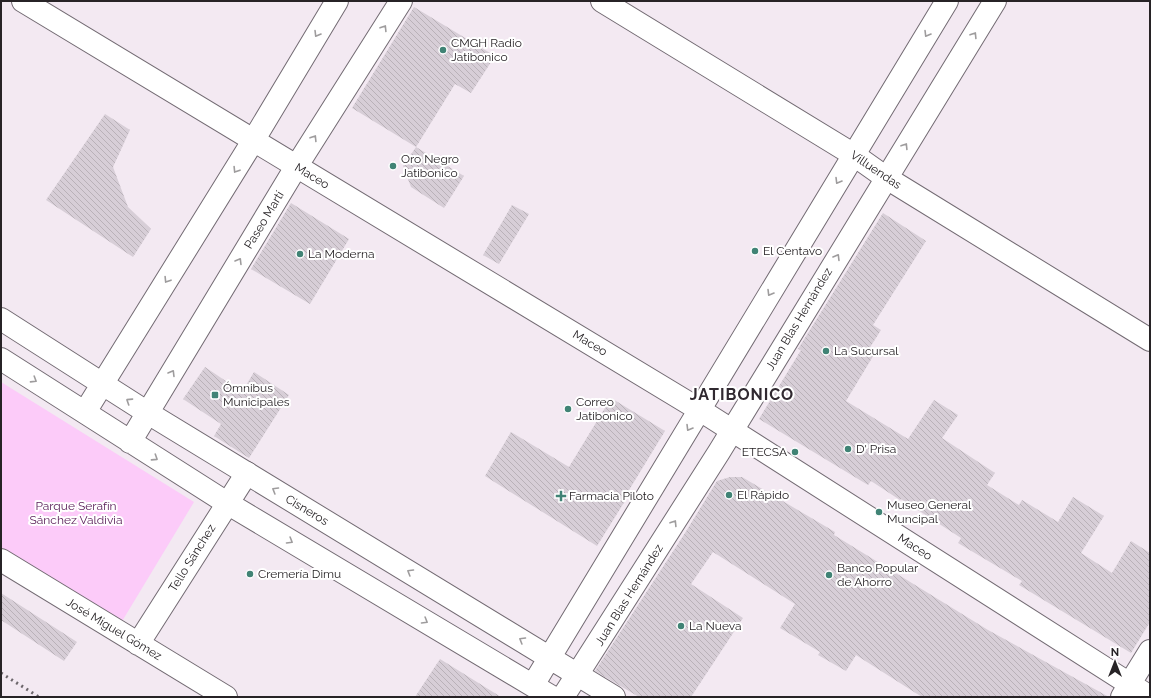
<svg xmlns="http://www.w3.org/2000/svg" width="1151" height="698" viewBox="0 0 1151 698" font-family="Raleway,sans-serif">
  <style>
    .park { fill: #fccbf9 }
    .building { fill: url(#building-back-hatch) }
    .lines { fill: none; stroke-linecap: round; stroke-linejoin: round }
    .minor-casing { stroke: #736b73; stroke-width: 24 }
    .tertiary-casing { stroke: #736b73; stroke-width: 24 }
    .secondary-casing { stroke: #736b73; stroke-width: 24 }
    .trunk-casing { stroke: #736b73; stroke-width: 24 }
    .minor { stroke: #fff; stroke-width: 22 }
    .tertiary { stroke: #fff; stroke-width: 22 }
    .secondary { stroke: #fff; stroke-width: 22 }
    .trunk { stroke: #fff; stroke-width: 22 }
    .rail { stroke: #6c666b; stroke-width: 3; stroke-dasharray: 2 4; stroke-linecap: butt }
    .oneway { stroke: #9e9c9d }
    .poi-dot { fill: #408375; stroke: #fff; stroke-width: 1.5 }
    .labels { text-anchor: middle; stroke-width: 4; stroke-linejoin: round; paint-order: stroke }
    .poi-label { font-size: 12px; fill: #272326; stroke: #fff; text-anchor: start }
    .street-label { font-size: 12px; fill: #272326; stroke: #fff }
    .park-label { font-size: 12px; fill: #571b56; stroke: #fff }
    .district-label { font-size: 16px; font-weight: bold; letter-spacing: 1px; fill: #302930; stroke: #fff }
  </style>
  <defs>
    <pattern id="building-back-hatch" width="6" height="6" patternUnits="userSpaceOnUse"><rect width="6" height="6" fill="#d7ced7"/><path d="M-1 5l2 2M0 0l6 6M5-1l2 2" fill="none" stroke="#b9b1b8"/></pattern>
  </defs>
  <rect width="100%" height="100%" fill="#f3e9f2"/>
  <path class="park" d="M1,382l193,120 -73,121 -120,-72z"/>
  <path class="building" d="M414,7l81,49 -24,37 -16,-9 -39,63 -64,-39z
    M105,114l25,16 -17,37 15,40 23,22 -18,28 -87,-57z
    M416,147l48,29 -20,32 -33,-21 -8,-21z
    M291,203l58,36 -39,65 -59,-35z
    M512,205l17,9 -30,50 -16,-9z
    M883,213l43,28 -53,84 8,5 -12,19 6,4 -29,48 62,38 26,-39 24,15 -16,23 53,35 -8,12 32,20 3,-5 36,22 15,-25 31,19 -23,37 31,20 19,-32 19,12v69l-19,31 -112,-68 3,-4 -64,-38 3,-5 -60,-39 -1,1 -29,-19 -3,4 -109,-66 42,-69 -3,-1z
    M205,367l37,25 12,-20 35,23 -40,63 -35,-22 7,-12 -38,-25z
    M611,398l54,33 -42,69 2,1 -28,45 -112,-70 26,-44 58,35z
    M730,477h12l93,55 -1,3 154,95 121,67h-187l-66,-42 -10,16 -28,-16 2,-3 -40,-24 15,-24 -82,-52 -22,32 52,34 -52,79h-52l-44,-26 90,-138 32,-52z
    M1,593l76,49 -13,19 -63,-41z
    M440,659l61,38h-86z"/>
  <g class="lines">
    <defs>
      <path id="minor" d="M602,1l252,154 31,22 265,163
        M1,560l225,137
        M138,644l109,-171"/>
      <path id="tertiary" d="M1,319l147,94 466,284
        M1,359l226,144 325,194
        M85,412l168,-271 84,-140
        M130,442l166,-275 105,-166
        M533,685l414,-684
        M563,697l156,-245 276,-451
        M1122,697l7,-12"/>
      <path id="secondary" d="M1129,685l21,-34"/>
      <path id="trunk" d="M23,1l677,409 450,287"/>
    </defs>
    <use href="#minor" class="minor-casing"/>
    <use href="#tertiary" class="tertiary-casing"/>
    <use href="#secondary" class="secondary-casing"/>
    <use href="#trunk" class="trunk-casing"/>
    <use href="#minor" class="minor"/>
    <use href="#tertiary" class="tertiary"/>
    <use href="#secondary" class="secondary"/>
    <use href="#trunk" class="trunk"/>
    <path class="rail" d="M1,673l38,24"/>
  </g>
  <defs><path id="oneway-chevron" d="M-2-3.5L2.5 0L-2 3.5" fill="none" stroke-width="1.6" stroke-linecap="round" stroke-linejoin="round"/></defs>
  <g class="oneway">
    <use href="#oneway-chevron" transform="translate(384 28) rotate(-58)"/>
    <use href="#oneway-chevron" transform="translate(317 34) rotate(121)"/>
    <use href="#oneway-chevron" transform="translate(927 34) rotate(121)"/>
    <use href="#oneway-chevron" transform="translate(974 35) rotate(-58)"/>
    <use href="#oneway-chevron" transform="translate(314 138) rotate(-58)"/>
    <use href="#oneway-chevron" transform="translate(905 146) rotate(-58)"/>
    <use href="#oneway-chevron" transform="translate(236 170) rotate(122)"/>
    <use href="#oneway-chevron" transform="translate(838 181) rotate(121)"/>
    <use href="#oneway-chevron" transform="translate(837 257) rotate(-59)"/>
    <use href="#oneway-chevron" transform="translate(239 261) rotate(-59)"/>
    <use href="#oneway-chevron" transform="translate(167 280) rotate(122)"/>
    <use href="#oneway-chevron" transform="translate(770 293) rotate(121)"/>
    <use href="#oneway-chevron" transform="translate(172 373) rotate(-59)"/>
    <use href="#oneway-chevron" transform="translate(34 380) rotate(32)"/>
    <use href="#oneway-chevron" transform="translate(129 401) rotate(-147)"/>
    <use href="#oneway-chevron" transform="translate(689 428) rotate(121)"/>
    <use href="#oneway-chevron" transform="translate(155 458) rotate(33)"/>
    <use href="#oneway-chevron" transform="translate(275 490) rotate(-149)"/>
    <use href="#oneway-chevron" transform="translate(674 523) rotate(-58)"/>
    <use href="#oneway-chevron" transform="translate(290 541) rotate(31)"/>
    <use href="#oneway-chevron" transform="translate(410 572) rotate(-149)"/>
    <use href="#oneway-chevron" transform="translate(425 621) rotate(31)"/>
    <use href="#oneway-chevron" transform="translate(522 640) rotate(-149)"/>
  </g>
  <g class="poi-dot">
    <circle cx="443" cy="50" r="4"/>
    <circle cx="393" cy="166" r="4"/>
    <circle cx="755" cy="251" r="4"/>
    <circle cx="300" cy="254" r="4"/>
    <circle cx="826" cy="351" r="4"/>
    <rect x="211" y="391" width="8" height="8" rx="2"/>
    <circle cx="568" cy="409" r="4"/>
    <circle cx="848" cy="449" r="4"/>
    <circle cx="795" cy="452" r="4"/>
    <circle cx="729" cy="495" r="4"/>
    <path d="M559 490h4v4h4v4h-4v4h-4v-4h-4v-4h4z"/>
    <circle cx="879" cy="512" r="4"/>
    <circle cx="250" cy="574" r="4"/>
    <circle cx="829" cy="575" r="4"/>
    <circle cx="681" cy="626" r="4"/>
  </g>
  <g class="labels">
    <g class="poi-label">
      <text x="451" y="47">CMGH Radio<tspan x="451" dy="14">Jatibonico</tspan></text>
      <text x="401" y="163">Oro Negro<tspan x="401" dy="14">Jatibonico</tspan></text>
      <text x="763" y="255">El Centavo</text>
      <text x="308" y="258">La Moderna</text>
      <text x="834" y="355">La Sucursal</text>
      <text x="223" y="392">Ómnibus<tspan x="223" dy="14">Municipales</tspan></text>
      <text x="576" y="406">Correo<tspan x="576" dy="14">Jatibonico</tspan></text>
      <text x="856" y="453">D' Prisa</text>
      <text x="787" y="456" text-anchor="end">ETECSA</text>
      <text x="737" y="499">El Rápido</text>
      <text x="569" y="500">Farmacia Piloto</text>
      <text x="887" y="509">Museo General<tspan x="887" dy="14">Muncipal</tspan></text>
      <text x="837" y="572">Banco Popular<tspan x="837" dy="14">de Ahorro</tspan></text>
      <text x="258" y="578">Cremería Dimu</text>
      <text x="689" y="630">La Nueva</text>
    </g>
    <g class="street-label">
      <text transform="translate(876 170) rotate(34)" y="4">Villuendas</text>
      <text transform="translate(312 176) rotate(31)" y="4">Maceo</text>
      <text transform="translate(264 220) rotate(-59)" y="4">Paseo Martí</text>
      <text transform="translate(799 319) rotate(-59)" y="4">Juan Blas Hernández</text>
      <text transform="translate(590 343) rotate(31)" y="4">Maceo</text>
      <text transform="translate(307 510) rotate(31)" y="4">Cisneros</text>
      <text transform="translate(915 547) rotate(33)" y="4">Maceo</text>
      <text transform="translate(192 558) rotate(-58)" y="4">Tello Sánchez</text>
      <text transform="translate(629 595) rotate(-58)" y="4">Juan Blas Hernández</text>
      <text transform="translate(114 629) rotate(31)" y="4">José Miguel Gómez</text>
    </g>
    <g class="park-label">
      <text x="76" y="510">Parque Serafín<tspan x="76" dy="14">Sánchez Valdivia</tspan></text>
    </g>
    <g class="district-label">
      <text x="742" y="400">JATIBONICO</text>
    </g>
  </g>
  <rect width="1151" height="698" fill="none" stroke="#272326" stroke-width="4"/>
  <g transform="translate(1115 662)" stroke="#ffffff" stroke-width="3" paint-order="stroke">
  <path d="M0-3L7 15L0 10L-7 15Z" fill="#272326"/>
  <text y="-6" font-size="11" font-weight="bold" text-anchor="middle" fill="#272326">N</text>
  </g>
</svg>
